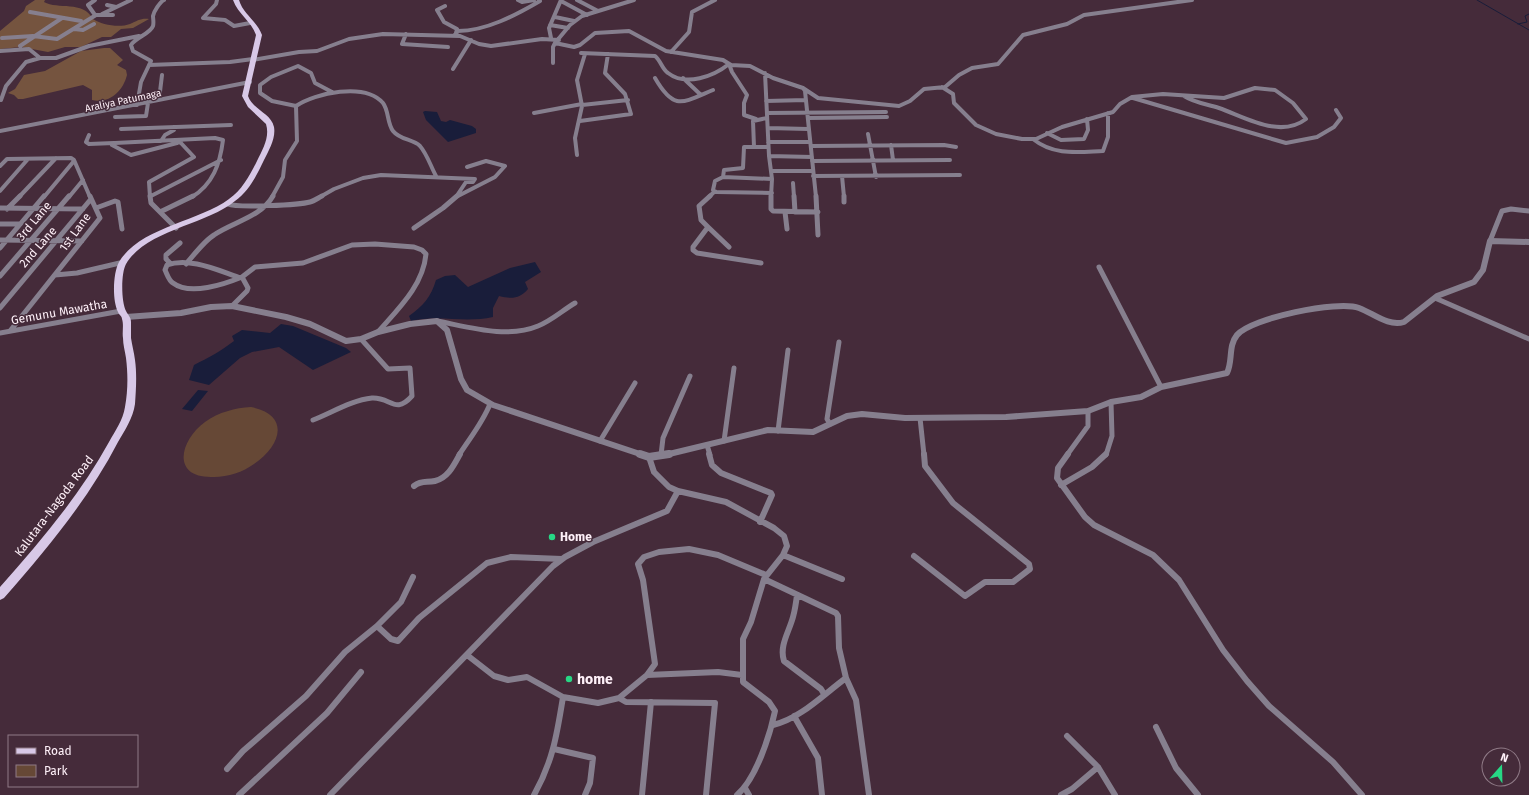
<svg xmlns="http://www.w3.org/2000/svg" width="1529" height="795" viewBox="0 0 1529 795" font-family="'Fira Sans',sans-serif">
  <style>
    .green { fill: #664836 }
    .forest { fill: #75543f }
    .water { fill: #191d3a }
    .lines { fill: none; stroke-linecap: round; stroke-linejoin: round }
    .stream { stroke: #191d3a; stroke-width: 1 }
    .minor-far2 { stroke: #867f8e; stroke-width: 4 }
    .minor-far1 { stroke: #867f8e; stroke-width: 5 }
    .minor { stroke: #867f8e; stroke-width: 6 }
    .tertiary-far1 { stroke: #867f8e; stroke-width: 6 }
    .tertiary { stroke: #867f8e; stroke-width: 8 }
    .primary { fill: #d8c8e7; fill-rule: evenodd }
    .poi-dot { fill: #27d885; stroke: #452b3a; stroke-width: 1.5 }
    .labels { text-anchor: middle; stroke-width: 3; stroke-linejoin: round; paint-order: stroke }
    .far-street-label { font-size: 10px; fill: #fef0f8; stroke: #452b3a }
    .street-label { font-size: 12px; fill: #fef0f8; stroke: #452b3a }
    .poi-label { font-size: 12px; font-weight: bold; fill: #fef0f8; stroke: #452b3a; text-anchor: start }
    .near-poi-label { font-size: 14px; font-weight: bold; fill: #fef0f8; stroke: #452b3a; text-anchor: start }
  </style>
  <rect width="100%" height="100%" fill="#452b3a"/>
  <path class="green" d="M251,407c40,8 30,39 3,57 -11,8 -26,13 -40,13 -43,2 -35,-36 -9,-55 14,-10 30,-14 46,-15z"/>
  <path class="forest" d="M35,0h10l-1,2c14,8 39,-2 49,17 9,6 26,9 37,5 7,-3 11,-6 19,-5l-16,9 -12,1 -10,8h-9l-21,10h-16l-17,5 -27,-5 -21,2v-18l24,-20 2,-5z
    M104,48h6l13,12 -6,5 9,5 1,5c-4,16 -17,29 -35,25v-10l-9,-5 -60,14h-5l-4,-4 -6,-2 7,-4 9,-14 21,-4 36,-20z"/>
  <path class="water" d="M425,111l12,1 4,9 5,1 4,-2 22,6 4,3v4l-28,9 -22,-22 -3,-8z
    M535,262l6,10 -16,10 3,7c-8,10 -17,10 -29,7l-6,12v9c-27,6 -55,-2 -82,4l-2,-5c14,-10 22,-19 27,-36l9,-4 10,-1 13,12 42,-19z
    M281,324l12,2 53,22 5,4 -38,18 -34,-23 -27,5 -12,6 -31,27 -20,-5 5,-15c14,-7 27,-14 40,-24l-2,-5 10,-6 28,3z
    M198,390l10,1 -16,20 -10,-2z"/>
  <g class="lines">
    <path class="stream" d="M1477,0l52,30
      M1518,24l9,-2 -2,-6 4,-2"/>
    <path class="minor-far2" d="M95,0l-7,5 7,10h18
      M217,0l-1,4 -13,14 22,2 9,6 16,-3
      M518,0l4,2 12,-2
      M577,0l21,11
      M634,0l-52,16 -12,9 -15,18 19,4 6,-2 15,-12 34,-2 37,20 57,9 8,5 19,1 23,12 30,10 2,3 11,106
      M561,1l26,14
      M107,5l9,2
      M445,6l-8,4 7,12 13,7 -1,4
      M30,12l51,9
      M102,14l29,-14
      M555,17l19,4
      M550,25l18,3
      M74,29l9,1 11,-6
      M406,34l-4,10 46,3
      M454,36l4,-5c28,0 58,-16 82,-30l-1,-1
      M2,38l31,-2 24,3 39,-24
      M551,38l-2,-10 12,-28
      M20,46l42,-28
      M0,51l29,-2 11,9h16l33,-12 50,-10
      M671,52l18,-20 3,-20 23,-12
      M581,53l74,3c6,5 7,13 13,17 18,14 46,3 61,-9
      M253,60l46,-8 18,-1 32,-12 34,-5 77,2 19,8 12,2 51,-7 17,1
      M553,63v-16l2,-4
      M729,64l3,8 15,23 -3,8v12l12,4
      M149,65l81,-3 23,-3
      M453,69l18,-29
      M765,73l4,83 3,23 -1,18
      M655,78c19,33 27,25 58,12
      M683,78l18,17
      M942,87l11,7 1,9 22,22 20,9 26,5h14l26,-12 51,-15 7,-8 12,-7 31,-3 61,4 31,-10 20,2 18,13 13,16c-26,20 -61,-2 -87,-11 -12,-4 -24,-5 -35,-12
      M803,88l15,10 81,8 11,-5 14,-12 21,-2 14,-12 13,-7 26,-4 25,-29 44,-11 17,-9 108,-15
      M1133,98l153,45 31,-6 17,-10 7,-9 -5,-8
      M1,100l5,-14 20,-24 14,-4
      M159,100l3,-25
      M766,101l40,-1
      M137,105l4,-23 10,-21 -18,-10 -2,-6c5,-8 19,-11 22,-19 1,-4 0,-7 0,-10 1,-5 7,-14 11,-16
      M582,105l46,-5
      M296,106l-24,-5 -12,-8v-8l11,-8 27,-11 13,7 4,10 17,9
      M534,113l48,-9
      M767,113l119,-1
      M115,117l31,-1 2,-13
      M808,118l79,-1
      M580,121l51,-7 -6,-20 -20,-21 3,-19
      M768,128l40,1
      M121,129l110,-4
      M0,131l250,-49
      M1047,133l14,7 23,-1 4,-9 -1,-11
      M868,134l8,43
      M89,135l-3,7 3,2 25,-1
      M1033,139c21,17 45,13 70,12l5,-14v-24
      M182,140l-5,3 -46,12 -19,-10 3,-2 100,-5 8,2c-3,24 -10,44 -31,57
      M161,141l4,-6 9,-5v-3
      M768,142h42
      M891,145l2,15
      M811,146l133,-1 12,2
      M754,147l-1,-26 14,-3
      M577,155l-2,-17 7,-32 -5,-26 8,-26
      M769,156l43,1
      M812,161l138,-1
      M0,166l7,-7 64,-1 3,2 16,37
      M771,171h42
      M813,176l147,-1
      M842,176l2,21
      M723,177l1,-7 19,-2 1,-21h24
      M772,179l-49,-2 -8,4 -2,9 3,2 56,1
      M793,183l1,14
      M0,191l28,-32
      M151,196l70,-36
      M458,196l37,-19 10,-11 -19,-5 -19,6
      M19,197l37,-39
      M44,197l30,-36
      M69,197l14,-17
      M150,197l-1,-15 45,-25 -14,-15
      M272,197l11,-20 2,-17 12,-19 -1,-35c19,-13 69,-24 87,-3 6,8 4,20 10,28 7,9 20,8 27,15 7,8 11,21 16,30
      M320,197l14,-8 29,-11 18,-3 94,4 -2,3h-7l-10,15
      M709,197l5,-5"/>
    <path class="minor-far1" d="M150,196l1,7 9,9
      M710,196l-11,10 2,14 7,7 -15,20v3l4,3 64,10
      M771,196v13l2,2 45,1
      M794,196l1,16
      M816,196l2,39
      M844,196v6
      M228,204c9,4 72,1 82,-2 4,-1 8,-4 12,-6
      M0,208l83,1
      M96,208l19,-7 3,1 4,27
      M7,209l13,-13
      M785,212l2,17
      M0,224h20
      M708,227l21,20
      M176,228l-16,-16 33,-16
      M414,228l29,-20 14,-12
      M0,240l82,1
      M1490,241l12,-30 9,-2 18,2
      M0,248l44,-52
      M170,263l-4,-4v-4l14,-12
      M186,264c8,-9 18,-23 28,-29 19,-13 47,-18 59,-39
      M1099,267l62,120
      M55,275l22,-2 47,-11
      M0,276l69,-80
      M238,277c-21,-7 -49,-20 -71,-12l-2,5c2,4 4,11 8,13 17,13 52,1 69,-6
      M1435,298l94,41
      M232,306l15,-15 1,-3 -6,-11 13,-10 48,-4 49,-18 23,-1 39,3 8,3 4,4c-3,32 -28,55 -48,78
      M0,308l91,-109
      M437,321c32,6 70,18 101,5 13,-5 25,-16 37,-23
      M10,331l90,-113 -10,-22
      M0,333l121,-22
      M920,418l4,37
      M313,420c18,-7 39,-20 59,-22 19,-1 23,17 40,-2l-2,-28 -22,1 -27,-30
      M830,424l-3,-5 12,-77
      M778,431l10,-81
      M600,441l35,-58
      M724,441l10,-73
      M707,445l3,10
      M459,455c11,-17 24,-33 31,-51
      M661,455l2,-17 27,-62
      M1067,455l21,-29v-15
      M1106,455l6,-19 -1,-34"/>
    <path class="minor" d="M709,454l3,11 9,8 50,20 1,2 -12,27
      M1068,454l-10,14 -1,10 28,39 9,8 59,30 26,25 44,70 24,31 22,25 64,56 29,33
      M661,456v-2
      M649,457l5,15 15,15 9,4 48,11 48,26 10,8 3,10 -4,9 -19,24 -13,43 -8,17v43l26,20 6,9c-5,24 -19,68 -38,84
      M1061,485l31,-18 14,-13
      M414,486c8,-6 12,-3 21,-5 13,-3 19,-16 25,-27
      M783,555l59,24
      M914,556l51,40 20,-14h28l17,-13 -1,-5 -76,-61 -28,-37 -1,-12
      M764,579l72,34 2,3 1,32 7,30 10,22 13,95
      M797,595c-1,8 -2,15 -4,22 -4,15 -14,29 -9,44l37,28 3,5
      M377,626l14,13 7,2 21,-23 68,-55 24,-6 51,2
      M467,655l27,21 14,4 19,-3 36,20
      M647,675l71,-3 24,3
      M794,716l24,42 4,37
      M773,725c27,-6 51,-31 73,-47
      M1156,727l20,41 22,27
      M554,749l39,9 -3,25 -5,12
      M1098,767l17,28
      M227,769l16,-18 63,-55 39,-44 32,-26 24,-24 12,-25
      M745,788l4,7
      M239,795l88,-82 34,-41
      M330,795l223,-229 12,-9 28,-15 74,-31 11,-20
      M534,795c19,-34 23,-61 29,-98l35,6 21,-5
      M642,795l9,-93
      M706,795l9,-92 -89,-1 -7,-4 28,-23 8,-11 -12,-84 -5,-16 6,-7 15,-5 30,-3 29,6 48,20
      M1061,795l11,-6 26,-22 -31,-31"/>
    <path class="tertiary-far1" d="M126,317l55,-4 30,-6 21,-1 54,11 24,7 36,17 15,-2 17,-7 32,-8 27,-3 10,9 14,49 6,11 26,15 150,50
      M665,455l103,-25 45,2 34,-16 15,-2 43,4 101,-1 82,-6 23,-9 30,-5 20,-10 66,-14c6,-12 1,-27 10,-38 14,-17 101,-35 122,-27 14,5 29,19 45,14l33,-26 37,-14 9,-12 7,-29 39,1"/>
    <path class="tertiary" d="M640,454l9,3 20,-3"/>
    <path class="primary" d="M233,0h6c4,14 18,21 23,35l-14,61c5,14 23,17 26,31 2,11 -5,23 -10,33 -7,15 -15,31 -29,41 -29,24 -89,29 -109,63 -5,9 -5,37 0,47 2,4 5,6 5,11 0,5 0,11 0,16 1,7 3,14 4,22 2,14 1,30 0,44 -2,14 -10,26 -17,38 -30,58 -72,108 -114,156l-4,2v-13c40,-45 80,-92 109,-145 6,-11 14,-22 16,-35 3,-16 3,-33 1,-49 -1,-7 -3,-13 -3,-20 -1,-6 1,-13 -1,-19 0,-3 -3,-4 -4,-7 -6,-12 -5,-39 1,-50 21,-35 79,-40 110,-63 13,-9 21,-24 28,-38 6,-12 13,-24 9,-37l-18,-17 -6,-11 14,-61c-5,-14 -18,-21 -23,-35z"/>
  </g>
  <g class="poi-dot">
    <circle cx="552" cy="537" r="4"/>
    <circle cx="569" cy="679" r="4"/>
  </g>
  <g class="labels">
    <g class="far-street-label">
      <text transform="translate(123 100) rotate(-12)" y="4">Araliya Patumaga</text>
    </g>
    <g class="street-label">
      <text transform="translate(34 221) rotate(-50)" y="4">3rd Lane</text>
      <text transform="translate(75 232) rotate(-54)" y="4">1st Lane</text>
      <text transform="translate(38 247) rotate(-49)" y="4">2nd Lane</text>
      <text transform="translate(59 312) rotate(-10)" y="4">Gemunu Mawatha</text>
      <text transform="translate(54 506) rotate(-53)" y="4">Kalutara-Nagoda Road</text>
    </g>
    <g class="poi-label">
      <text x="560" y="541">Home</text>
    </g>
    <g class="near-poi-label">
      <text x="577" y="684">home</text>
    </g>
  </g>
  <rect x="8" y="735" width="130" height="52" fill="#452b3a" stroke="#8f7a86"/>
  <rect x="16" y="748" width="20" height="6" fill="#d8c8e7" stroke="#8f7a86"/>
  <text x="44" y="755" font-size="12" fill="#fef0f8">Road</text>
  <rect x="16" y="765" width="20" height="12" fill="#664836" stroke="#8f7a86"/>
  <text x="44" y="775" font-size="12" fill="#fef0f8">Park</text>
  <g transform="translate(1501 767) rotate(20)"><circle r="19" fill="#452b3a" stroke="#8f7a86"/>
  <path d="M0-3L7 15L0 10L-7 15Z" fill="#27d885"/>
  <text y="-6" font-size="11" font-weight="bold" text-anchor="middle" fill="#fef0f8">N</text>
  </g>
</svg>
